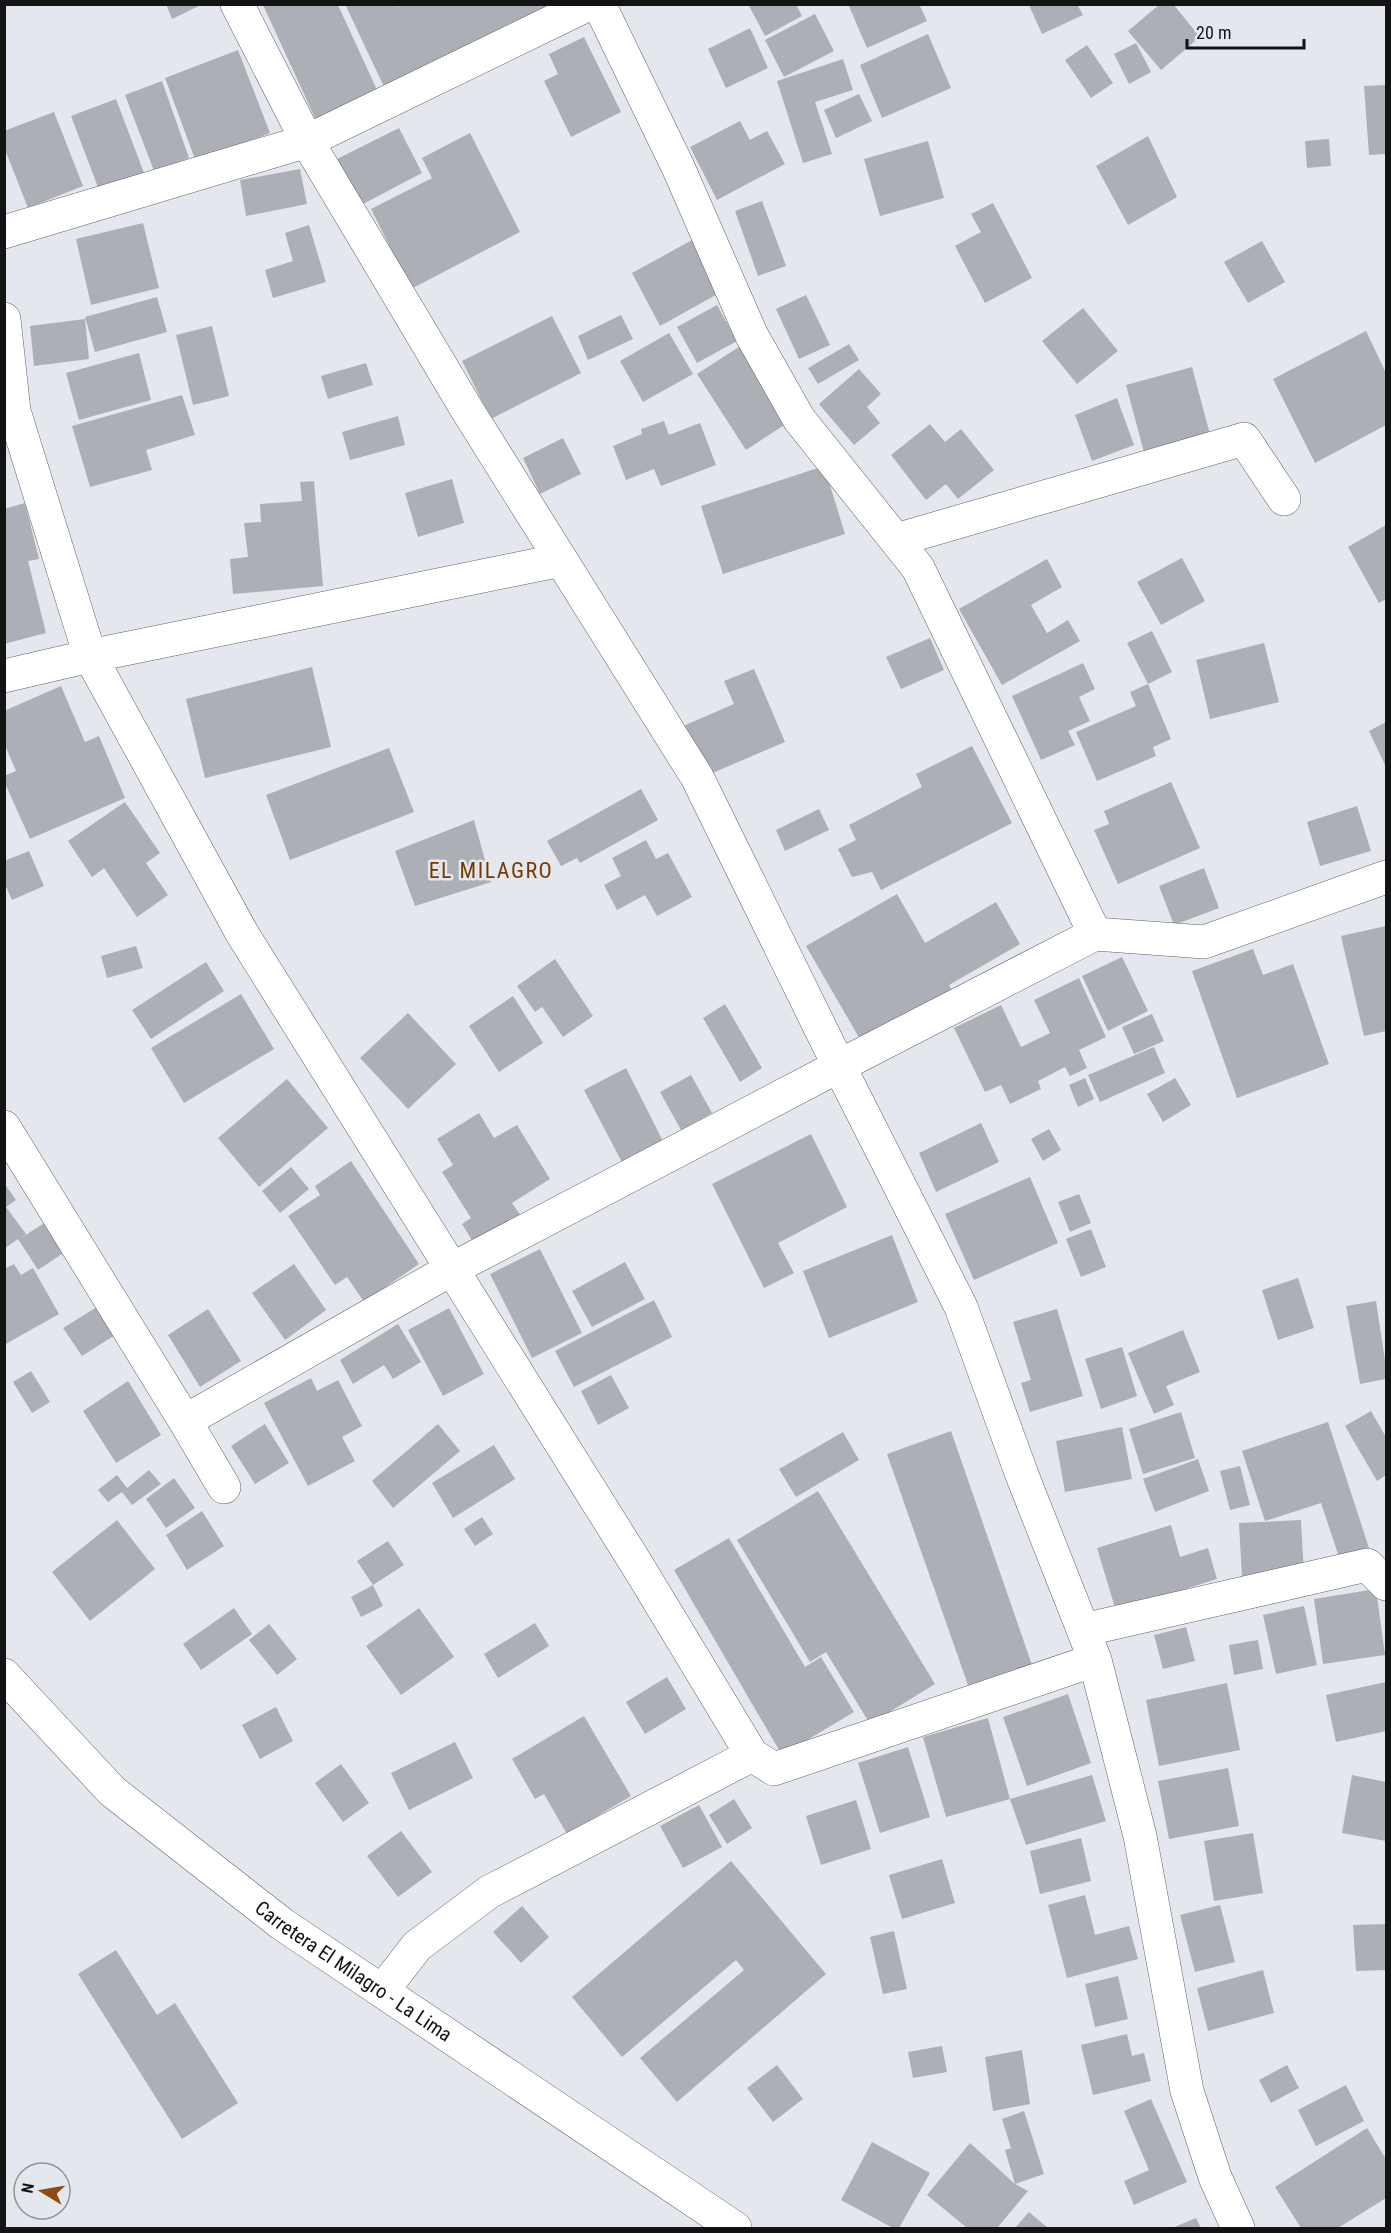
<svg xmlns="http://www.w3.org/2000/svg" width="1391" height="2233" viewBox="0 0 1391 2233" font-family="'Roboto Condensed',sans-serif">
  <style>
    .building { fill: #adafb6 }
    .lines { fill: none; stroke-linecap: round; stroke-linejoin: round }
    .street-casing { stroke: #606168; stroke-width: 34 }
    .secondary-casing { stroke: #606168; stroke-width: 34 }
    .street { stroke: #fff; stroke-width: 33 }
    .secondary { stroke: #fff; stroke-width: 33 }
    .labels { text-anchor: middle; stroke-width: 5; stroke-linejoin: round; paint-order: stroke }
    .street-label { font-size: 20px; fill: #131316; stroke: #e5e7ee }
    .quarter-label { font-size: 22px; letter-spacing: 1.5px; fill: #733b01; stroke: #e5e7ee }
  </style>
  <rect width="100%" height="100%" fill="#e5e7ee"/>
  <path class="building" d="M166,4h37l-31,15z
    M345,4h51l1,3 5,-3h158l-175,85z
    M748,4h48l6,12 -37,20z
    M848,4h71l8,17 -60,27z
    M1031,4h46l6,11 -41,19 -13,-29z
    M1160,4h13l27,33 -39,33 -33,-39z
    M263,5h75l40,87 -62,28z
    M815,14l19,37 -50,26 -19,-37z
    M750,28l18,40 -42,20 -18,-39z
    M928,34l23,54 -69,30 -22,-53z
    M584,37l37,75 -50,25 -27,-56 14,-7 -9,-20z
    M1136,43l15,29 -22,12 -15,-30z
    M1087,45l26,38 -22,15 -26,-38z
    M238,50l32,83 -74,29 -31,-84z
    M843,59l10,31 -38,12 17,52 -29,9 -26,-82z
    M162,81l27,77 -35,13 -29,-76z
    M1386,85v69l-17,1 -5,-69z
    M859,94l13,27 -36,17 -12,-28z
    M116,99l28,74 -45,17 -28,-74z
    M54,112l29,74 -55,22 -24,-61v-16z
    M740,121l10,19 17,-9 18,33 -68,36 -27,-53z
    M399,128l23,45 -61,32 -24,-46z
    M470,133l50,99 -109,57 -40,-80 61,-31 -10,-20z
    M1148,136l29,61 -49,28 -32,-59z
    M1329,139l2,27 -24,2 -2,-27z
    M928,141l16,57 -64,18 -16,-57z
    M300,169l7,35 -61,12 -6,-36z
    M762,201l24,65 -28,10 -23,-65z
    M993,203l39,75 -47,25 -30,-57 26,-14 -10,-18z
    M143,223l16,65 -68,17 -15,-66z
    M309,225l17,57 -53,16 -8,-28 28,-9 -8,-28z
    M694,239l29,52 -63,35 -28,-53z
    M1262,241l23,41 -37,21 -24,-41z
    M806,295l24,50 -31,14 -23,-50z
    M157,297l10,35 -72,20 -10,-35z
    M717,305l20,36 -40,22 -20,-36z
    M1083,308l35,43 -41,33 -35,-43z
    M621,315l12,24 -45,21 -10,-24z
    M552,316l29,57 -90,46 -29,-58z
    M85,319l4,40 -55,7 -4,-40z
    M212,326l17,70 -36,9 -17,-70z
    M1366,331l20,42v52l-71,38 -42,-84z
    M669,333l24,41 -50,28 -23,-41z
    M745,343l47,77 -46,30 -49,-76z
    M849,344l10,16 -41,24 -10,-16z
    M139,353l12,47 -72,20 -13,-47z
    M366,363l7,22 -45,14 -7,-23z
    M1192,367l19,71 -66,18 -19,-71z
    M859,369l22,25 -14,13 13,16 -26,22 -35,-41z
    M182,395l13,40 -49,15 6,20 -62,17 -18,-61z
    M1117,398l17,47 -42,16 -17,-46z
    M398,416l7,29 -55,15 -8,-28z
    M664,421l5,14 31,-12 16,42 -55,21 -7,-17 -28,11 -13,-34 29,-12 -1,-5z
    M930,424l15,18 16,-13 33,41 -36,29 -12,-15 -20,16 -35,-45z
    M563,438l18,36 -41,20 -17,-36z
    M824,466l21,68 -122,40 -22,-68z
    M452,479l12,44 -46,14 -13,-44z
    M314,481l9,105 -90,8 -3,-35 18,-2 -4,-34 17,-1 -1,-18 42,-3 -2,-19z
    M25,503l14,56 -11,2 18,72 -42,11v-135z
    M1386,525v74l-7,4 -31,-56z
    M1182,558l23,43 -44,24 -24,-43z
    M1047,559l15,28 -31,18 16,28 21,-13 12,21 -78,44 -43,-76z
    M1152,631l20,41 -24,12 23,55 -18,8 3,9 -59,25 -21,-49 60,-26 -6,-14 18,-8 -21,-41z
    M930,638l14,32 -43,19 -15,-32z
    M1264,643l15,59 -69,17 -14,-59z
    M1083,663l12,26 -16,8 11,24 -22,10 7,14 -34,15 -29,-64z
    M312,667l19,80 -126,31 -19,-79z
    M754,669l31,73 -82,35 -22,-50 53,-23 -10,-23z
    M61,686l24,56 14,-6 26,62 -95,41 -26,-58v-5l12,-5 -12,-28v-32z
    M1386,722v45l-17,-36z
    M972,746l40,77 -131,67 -9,-18 -20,5 -14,-28 18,-9 -7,-15 73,-38 -6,-13z
    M389,748l25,64 -124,48 -24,-65z
    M1171,782l29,66 -82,36 -24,-54 15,-6 -5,-13z
    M641,789l17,31 -78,43 -3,-5 -16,8 -14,-25z
    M125,802l35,51 -14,10 22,32 -31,22 -33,-49 -12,9 -24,-36z
    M1357,806l14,45 -51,15 -13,-44z
    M819,809l10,21 -44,21 -9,-21z
    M474,820l17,62 -76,24 -20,-55z
    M646,840l10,19 12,-6 24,44 -35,19 -12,-21 -28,15 -13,-25 17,-9 -9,-18z
    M29,851l15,35 -32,14 -8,-18v-21z
    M1204,868l15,40 -45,17 -15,-39z
    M897,894l28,49 71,-41 24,42 -71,41 5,9 -90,52 -58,-100z
    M1386,926v105l-22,5 -23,-100z
    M136,946l7,22 -36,10 -6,-22z
    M1253,949l10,26 30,-11 36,100 -92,34 -45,-127z
    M1122,957l26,54 -40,20 -26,-55z
    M555,959l38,57 -30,21 -21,-30 -7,5 -18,-26z
    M206,962l18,29 -73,48 -19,-29z
    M1079,978l27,59 -27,13 8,18 -17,8 -5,-9 -27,14 3,8 -31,15 -9,-19 -16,7 -31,-64 47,-23 20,42 29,-14 -16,-33z
    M241,994l33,55 -90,54 -33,-55z
    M513,996l30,47 -44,29 -30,-46z
    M725,1004l37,64 -22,14 -37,-64z
    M408,1013l48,51 -48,45 -48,-51z
    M1152,1014l12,27 -30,13 -12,-27z
    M1154,1047l11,26 -65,29 -12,-27z
    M626,1068l39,77 -41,21 -40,-76z
    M691,1075l21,38 -31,17 -21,-38z
    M1085,1078l9,21 -16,8 -9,-22z
    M1175,1078l16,27 -28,17 -16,-28z
    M287,1079l41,49 -69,59 -41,-49z
    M479,1113l15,25 23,-13 33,54 -38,24 9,13 -46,29 -13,-21 9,-6 -29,-46 11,-7 -16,-26z
    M981,1123l18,39 -63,30 -17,-39z
    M1049,1129l12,21 -18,11 -12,-22z
    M811,1134l36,73 -69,36 16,30 -30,15 -52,-104z
    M351,1161l68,103 -55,38 -17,-25 -12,8 -47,-69 32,-21 -5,-9z
    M291,1167l18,22 -29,24 -18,-22z
    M1030,1177l28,66 -84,37 -29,-66z
    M4,1183l12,17 -10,7 20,27 -5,4 25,-16 19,30 -27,18 -20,-31 -14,10z
    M1079,1194l12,29 -21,9 -12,-30z
    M1091,1229l15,38 -25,10 -15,-38z
    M892,1235l26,67 -89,36 -26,-67z
    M540,1249l42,84 -50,25 -42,-84z
    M625,1262l20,37 -53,28 -20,-36z
    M14,1264l7,11 12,-7 26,46 -55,31v-76z
    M294,1264l32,46 -41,30 -33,-47z
    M1298,1278l16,50 -36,12 -16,-50z
    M654,1300l18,37 -98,50 -19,-36z
    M1376,1301l10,66v12l-26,5 -14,-78z
    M97,1307l18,28 -33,21 -19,-28z
    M449,1308l35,66 -41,22 -35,-66z
    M208,1309l33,52 -41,26 -32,-52z
    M1057,1309l26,87 -53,16 -9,-29 10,-3 -18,-58z
    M398,1324l23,38 -28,17 -9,-14 -31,19 -13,-24z
    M1183,1330l17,42 -34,14 8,19 -20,9 -26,-61z
    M1122,1347l15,49 -36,13 -16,-50z
    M31,1371l19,31 -18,11 -19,-31z
    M611,1375l18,33 -31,17 -17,-34z
    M311,1378l6,13 21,-11 24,46 -20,11 13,24 -47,25 -44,-83z
    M128,1381l33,54 -45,28 -33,-52z
    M1371,1411l15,26v38l-9,6 -32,-55z
    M1181,1412l14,46 -52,16 -14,-45z
    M1328,1422l41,126 -30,9 -18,-54 -56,18 -23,-70z
    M265,1424l24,39 -34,21 -24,-38z
    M438,1424l22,27 -67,57 -21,-27z
    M1122,1427l10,52 -67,13 -9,-51z
    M951,1431l81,234 -63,23 -82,-234z
    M843,1432l16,28 -63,37 -17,-28z
    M494,1445l21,34 -62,39 -21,-35z
    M1198,1459l11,32 -54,21 -12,-33z
    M1240,1466l10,39 -20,5 -10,-39z
    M149,1470l12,14 -29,21 -10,-13 -14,10 -10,-12 19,-15 10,13z
    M174,1478l21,30 -29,20 -20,-29z
    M818,1491l117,193 -65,40 -44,-72 -16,10 -73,-122z
    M202,1511l22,35 -37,24 -21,-35z
    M482,1517l11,17 -18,12 -11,-17z
    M117,1520l38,49 -65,52 -38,-49z
    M1301,1520l3,53 -62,4 -3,-54z
    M1171,1525l9,32 28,-9 9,31 -101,32 -19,-63z
    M729,1538l76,129 16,-10 33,55 -72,43 -108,-185z
    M388,1541l16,24 -31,20 -16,-24z
    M373,1585l10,21 -22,11 -10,-20z
    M1376,1589l9,66 -62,9 -9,-65z
    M1304,1606l13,59 -41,9 -13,-59z
    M234,1608l18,26 -51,36 -18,-26z
    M419,1608l35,49 -53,38 -35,-49z
    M535,1623l14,23 -51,32 -14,-24z
    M269,1624l28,35 -20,16 -28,-35z
    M1186,1627l9,34 -32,8 -9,-34z
    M1258,1640l5,29 -29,6 -5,-30z
    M667,1677l19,32 -41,25 -19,-32z
    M1386,1682v49l-50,11 -10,-47z
    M1227,1683l13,67 -81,16 -13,-66z
    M1068,1694l23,69 -64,23 -24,-69z
    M276,1707l17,34 -33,18 -18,-34z
    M584,1716l47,80 -64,38 -23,-40 -9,5 -23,-40z
    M988,1718l22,81 -64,18 -23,-80z
    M455,1742l18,36 -64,32 -18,-37z
    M908,1747l22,70 -50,16 -22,-70z
    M341,1764l28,39 -26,19 -28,-39z
    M1228,1768l11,58 -70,13 -11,-58z
    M1092,1775l14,46 -80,24 -16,-46z
    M1352,1775l34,7v59l-44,-8z
    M734,1799l18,29 -25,16 -18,-29z
    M856,1800l15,49 -50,16 -15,-49z
    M699,1805l23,42 -39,21 -23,-42z
    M401,1831l31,41 -34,25 -31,-41z
    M1253,1833l10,60 -49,8 -10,-60z
    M1081,1838l10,43 -51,13 -10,-43z
    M942,1859l13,44 -53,16 -13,-44z
    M731,1861l95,113 -149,128 -37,-44 104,-88 -8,-10 -114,97 -50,-60z
    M1085,1895l10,40 34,-9 9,33 -71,19 -19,-73z
    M1220,1905l15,57 -40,10 -15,-57z
    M522,1906l27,31 -28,26 -28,-31z
    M1386,1924v46l-30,1 -3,-46z
    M894,1931l13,58 -24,5 -13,-57z
    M116,1950l41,65 18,-12 63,100 -56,36 -104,-165z
    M1263,1970l11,43 -66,18 -11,-43z
    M1118,1976l10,43 -33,8 -10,-43z
    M1127,2034l5,22 12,-3 7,28 -58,14 -12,-50z
    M942,2046l5,26 -34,6 -5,-26z
    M1022,2050l8,54 -37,7 -8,-54z
    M777,2065l26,34 -30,23 -26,-34z
    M1287,2065l12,23 -28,15 -12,-23z
    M1346,2085l18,36 -48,25 -18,-36z
    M1151,2099l36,83 -53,23 -10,-24 25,-11 -25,-59z
    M1024,2111l20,63 -29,10 13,7 -31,37h-30l-40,-33 43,-52 45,41 -10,-34 6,-2 -9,-29z
    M1367,2128l19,31v39l-48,30h-37l-26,-41z
    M872,2142l58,31 -31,55h-6l-52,-28z
    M1029,2212l19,16h-33z
    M1196,2218l5,10h-29z"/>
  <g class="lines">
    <defs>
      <path id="street" d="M237,4l70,137 159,267 231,369 142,289 122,241 61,168 73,185 45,176 47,255 28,86 23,51
        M599,4l79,163 73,167 48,85 119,149 177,366
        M4,232l303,-91 282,-137
        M4,319l10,92 76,245 153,279 396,633 113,187 22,14 321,-109
        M896,540l348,-101 40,60
        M4,676l86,-20 471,-96
        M4,1127l181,294 39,66
        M185,1421l265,-151 389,-204 256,-132 109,8 182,-65
        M1083,1630l284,-65 19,19
        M382,1991l35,-45 72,-54 263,-137"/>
      <g id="secondary">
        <path id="s1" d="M4,1675l108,116 170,133 453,304"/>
      </g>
    </defs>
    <use href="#street" class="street-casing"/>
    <use href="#secondary" class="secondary-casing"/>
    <use href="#street" class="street"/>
    <use href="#secondary" class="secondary"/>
  </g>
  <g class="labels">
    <g class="street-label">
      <text dy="7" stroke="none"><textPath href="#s1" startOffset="460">Carretera El Milagro - La Lima</textPath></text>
    </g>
    <g class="quarter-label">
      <text x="491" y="878">EL MILAGRO</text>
    </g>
  </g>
  <rect width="1391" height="2233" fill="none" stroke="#131316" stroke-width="12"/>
  <g transform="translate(42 2191) rotate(281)"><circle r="28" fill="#e5e7ee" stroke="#919298" stroke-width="1.5"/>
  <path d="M0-4.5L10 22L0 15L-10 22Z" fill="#8c4d14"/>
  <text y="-9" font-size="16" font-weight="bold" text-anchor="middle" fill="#131316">N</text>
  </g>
  <path d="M1187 39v9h117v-9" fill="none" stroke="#131316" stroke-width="3"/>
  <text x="1196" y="39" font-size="18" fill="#131316" stroke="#e5e7ee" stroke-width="4.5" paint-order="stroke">20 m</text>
</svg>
